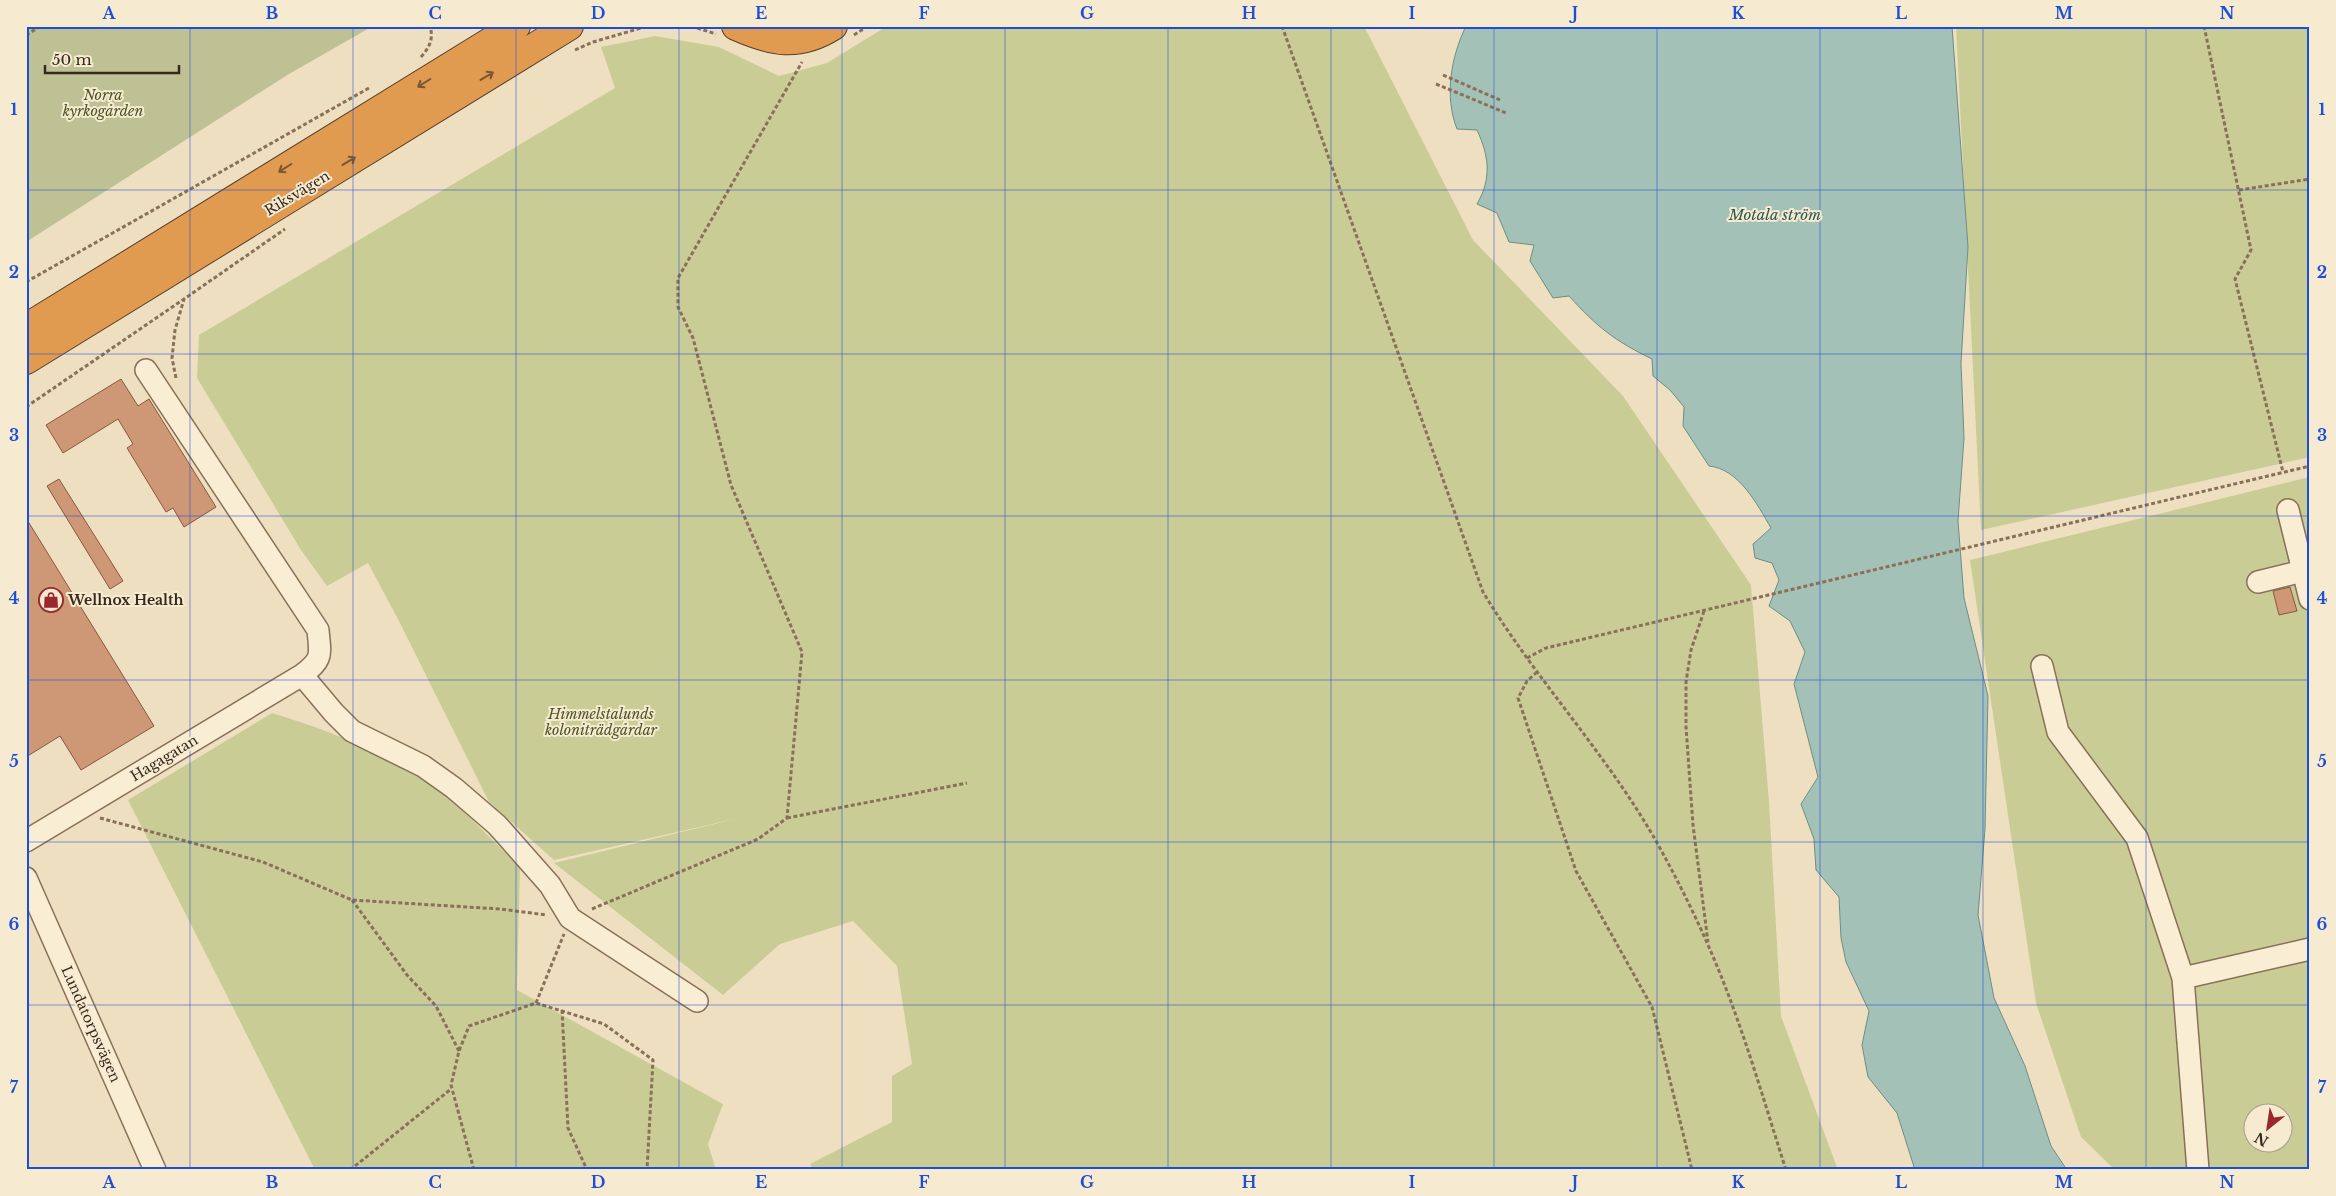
<svg xmlns="http://www.w3.org/2000/svg" width="2336" height="1196" viewBox="0 0 2336 1196" font-family="'Libre Baskerville',serif">
  <style>
    .green { fill: #c9cd95; fill-rule: evenodd }
    .cemetery { fill: #bec194 }
    .water { fill: #a4c1b7; stroke: #6b8f85 }
    .building { fill: #ce9776; stroke: #88583e }
    .lines { fill: none; stroke-linecap: round; stroke-linejoin: round }
    .minor-casing { stroke: #897058; stroke-width: 24 }
    .highway-casing { stroke: #563e2d; stroke-width: 30 }
    .path { stroke: #897058; stroke-width: 3; stroke-dasharray: 4 2.5; stroke-linecap: butt }
    .minor { stroke: #f9edd4; stroke-width: 21 }
    .highway { stroke: #e09b50; stroke-width: 28 }
    .oneway { stroke: #7b5731 }
    .grid { fill: none; stroke: #1d4ed8; stroke-width: 1; stroke-opacity: 0.55 }
    .labels { text-anchor: middle; stroke-width: 4; stroke-linejoin: round; paint-order: stroke }
    .park-label { font-size: 14px; font-style: italic; fill: #4a5523; stroke: #f6ead1 }
    .street-label { font-size: 14px; fill: #38291d; stroke: #f6ead1 }
    .poi-label { font-size: 14px; font-weight: bold; fill: #38291d; stroke: #f6ead1; text-anchor: start }
    .water-label { font-size: 15px; font-style: italic; fill: #2c5853; stroke: #f6ead1 }
    .neatline { fill: none; stroke: #1d4ed8; stroke-width: 2 }
    .grid-label { font-size: 16px; text-anchor: middle; font-weight: bold; fill: #1d4ed8 }
  </style>
  <rect width="100%" height="100%" fill="#efdfc1"/>
  <path class="green" d="M887,26h477l109,214 150,156 128,189 18,216 12,215 57,154h-1025l-3,-6 82,-42v-46l20,-12 -15,-98 -44,-45 -73,23 -57,51 -169,-132 185,-45 -185,42 -65,-58 -89,-179 -32,-60 -41,23 -26,-36 -104,-172 2,-43 416,-247 -14,-41 54,-11 64,11 60,29 48,-13z
    M1956,26h354v431l-329,73z
    M2310,477v693h-195l-34,-33 -45,-134 -66,-443zM2254,1114h30v30h-30z
    M272,713c59,18 119,41 168,78 28,22 54,52 80,76l-3,123 206,114 -15,40 8,26h-401l-187,-370z"/>
  <path class="cemetery" d="M26,26h347l-84,48 -263,168z"/>
  <path class="water" d="M1466,26h486l16,221 -7,116 3,75 -6,83 6,77 24,98 -3,133 -7,86 16,83 31,68 26,80 16,24h-152l-18,-57 -29,-36 -6,-32 7,-34 -23,-49 -5,-24 -2,-41 -23,-27 -2,-31 -13,-35 17,-27 -24,-93 11,-32 -15,-31 -21,-15 10,-26 -7,-17 -17,-5 -2,-14 18,-16c-14,-24 -32,-59 -62,-62l-26,-40 1,-19 -14,-17 -17,-14 -1,-17c-37,-18 -55,-32 -83,-63l-16,2 -23,-37 4,-16 -25,-3 -12,-29 -20,-9c15,-26 12,-48 0,-74l-20,-1c-13,-33 -6,-72 9,-103z"/>
  <path class="building" d="M121,379l17,27 11,-7 67,108 -32,20 -11,-19 -7,4 -39,-64 6,-4 -15,-25 -55,34 -17,-28z
    M59,479l64,102 -13,8 -63,-103z
    M26,518l128,208 -73,44 -21,-34 -34,21z
    M2290,587l7,24 -18,4 -6,-24z"/>
  <g class="lines">
    <defs>
      <path id="minor" d="M2288,510l22,89
        M2258,582l45,-11
        M2042,666l16,66 79,106 46,140 127,-29
        M302,675l32,38 18,18 71,35 31,22 43,37 53,60 20,33 127,83
        M26,841l276,-166c22,-16 18,-21 16,-45l-172,-260
        M26,878l129,292
        M2183,978l15,192"/>
      <path id="highway" d="M736,26c36,16 62,22 97,0
        M26,328l490,-302
        M26,360l543,-334"/>
    </defs>
    <use href="#minor" class="minor-casing"/>
    <use href="#highway" class="highway-casing"/>
    <path class="path" d="M691,26l25,8
      M1282,26l201,566c54,90 128,166 178,258 17,31 33,63 47,95 32,72 54,150 78,225
      M2204,26l47,224 -16,29 48,193
      M26,35l15,-9
      M854,35l14,-9
      M575,50l18,-8 55,-16
      M421,57c8,-9 13,-18 9,-31
      M1443,75l57,25
      M1436,84l70,29
      M2239,190l71,-11
      M26,282l343,-194
      M176,378l-4,-20 3,-28 9,-31 101,-70
      M26,407l158,-108
      M1704,611l-13,39 -5,32v45l7,98 15,117
      M1527,658l19,-10 764,-182
      M1537,672l-10,9 -9,17 58,173 76,136 40,163
      M100,818l163,44 89,38 148,9 47,6
      M787,818l180,-35
      M352,900l55,75 29,31 23,45
      M592,909l166,-70 29,-21 15,-166 -71,-167 -38,-147 -15,-31v-29l124,-216
      M536,1003l28,-69
      M562,1010l6,118 19,42
      M350,1170l101,-81
      M474,1170l-23,-85 8,-34 10,-25 67,-23 68,21 49,36 -6,110"/>
    <use href="#minor" class="minor"/>
    <use href="#highway" class="highway"/>
  </g>
  <defs><path id="oneway-shaft" d="M-6 0H5M1.5-3L5.5 0L1.5 3" fill="none" stroke-width="1.6" stroke-linecap="round" stroke-linejoin="round" transform="scale(1.25)"/></defs>
  <g class="oneway">
    <use href="#oneway-shaft" transform="translate(487 76) rotate(-31)"/>
    <use href="#oneway-shaft" transform="translate(424 83) rotate(148)"/>
    <use href="#oneway-shaft" transform="translate(349 161) rotate(-31)"/>
    <use href="#oneway-shaft" transform="translate(285 168) rotate(148)"/>
  </g>
  <path class="grid" d="M190,26v1144M353,26v1144M516,26v1144M679,26v1144M842,26v1144M1005,26v1144M1168,26v1144M1331,26v1144M1494,26v1144M1657,26v1144M1820,26v1144M1983,26v1144M2146,26v1144M26,190h2284M26,354h2284M26,516h2284M26,680h2284M26,842h2284M26,1005h2284"/>
  <defs>
    <symbol id="shop-ring" viewBox="-11 -11 22 22"><circle r="9.5" fill="#f6ead1" stroke="#99272d" stroke-width="1.5"/><path d="M-5-2.5h2.3a2.7 3.5 0 0 1 5.4 0H5L5.5 6h-11ZM-1.5-2.5h3a1.5 2.3 0 0 0-3 0Z" fill="#99272d"/></symbol>
  </defs>
  <g fill-rule="evenodd">
    <use href="#shop-ring" x="37" y="586" width="28" height="28"/>
  </g>
  <g class="labels">
    <g class="park-label">
      <text x="103" y="100">Norra<tspan x="103" dy="16">kyrkogården</tspan></text>
      <text x="601" y="719">Himmelstalunds<tspan x="601" dy="16">koloniträdgårdar</tspan></text>
    </g>
    <g class="street-label">
      <text transform="translate(297 193) rotate(-31)" y="5">Riksvägen</text>
      <text transform="translate(164 758) rotate(-31)" y="5">Hagagatan</text>
      <text transform="translate(91 1024) rotate(66)" y="5">Lundatorpsvägen</text>
    </g>
    <g class="poi-label">
      <text x="68" y="605">Wellnox Health</text>
    </g>
    <g class="water-label">
      <text x="1775" y="220">Motala ström</text>
    </g>
  </g>
  <rect width="2336" height="1196" fill="none" stroke="#f6ead1" stroke-width="55"/>
  <g transform="translate(2268 1128) rotate(210)"><circle r="24" fill="#f6ead1" stroke="#aa9d89"/>
  <path d="M0-4L9 19L0 12L-9 19Z" fill="#99272d"/>
  <text y="-8" font-size="14" font-weight="bold" text-anchor="middle" fill="#38291d">N</text>
  </g>
  <path d="M45 65v8h134v-8" fill="none" stroke="#38291d" stroke-width="2.5"/>
  <text x="52" y="65" font-size="15" fill="#38291d" stroke="#f6ead1" stroke-width="4" paint-order="stroke">50 m</text>
  <rect x="28" y="28" width="2280" height="1140" class="neatline"/>
  <g class="grid-label">
    <text x="109" y="19">A</text>
    <text x="272" y="19">B</text>
    <text x="435" y="19">C</text>
    <text x="598" y="19">D</text>
    <text x="761" y="19">E</text>
    <text x="924" y="19">F</text>
    <text x="1087" y="19">G</text>
    <text x="1249" y="19">H</text>
    <text x="1412" y="19">I</text>
    <text x="1575" y="19">J</text>
    <text x="1738" y="19">K</text>
    <text x="1901" y="19">L</text>
    <text x="2064" y="19">M</text>
    <text x="2227" y="19">N</text>
    <text x="14" y="115">1</text>
    <text x="2322" y="115">1</text>
    <text x="14" y="278">2</text>
    <text x="2322" y="278">2</text>
    <text x="14" y="441">3</text>
    <text x="2322" y="441">3</text>
    <text x="14" y="604">4</text>
    <text x="2322" y="604">4</text>
    <text x="14" y="767">5</text>
    <text x="2322" y="767">5</text>
    <text x="14" y="930">6</text>
    <text x="2322" y="930">6</text>
    <text x="14" y="1093">7</text>
    <text x="2322" y="1093">7</text>
    <text x="109" y="1188">A</text>
    <text x="272" y="1188">B</text>
    <text x="435" y="1188">C</text>
    <text x="598" y="1188">D</text>
    <text x="761" y="1188">E</text>
    <text x="924" y="1188">F</text>
    <text x="1087" y="1188">G</text>
    <text x="1249" y="1188">H</text>
    <text x="1412" y="1188">I</text>
    <text x="1575" y="1188">J</text>
    <text x="1738" y="1188">K</text>
    <text x="1901" y="1188">L</text>
    <text x="2064" y="1188">M</text>
    <text x="2227" y="1188">N</text>
  </g>
</svg>
